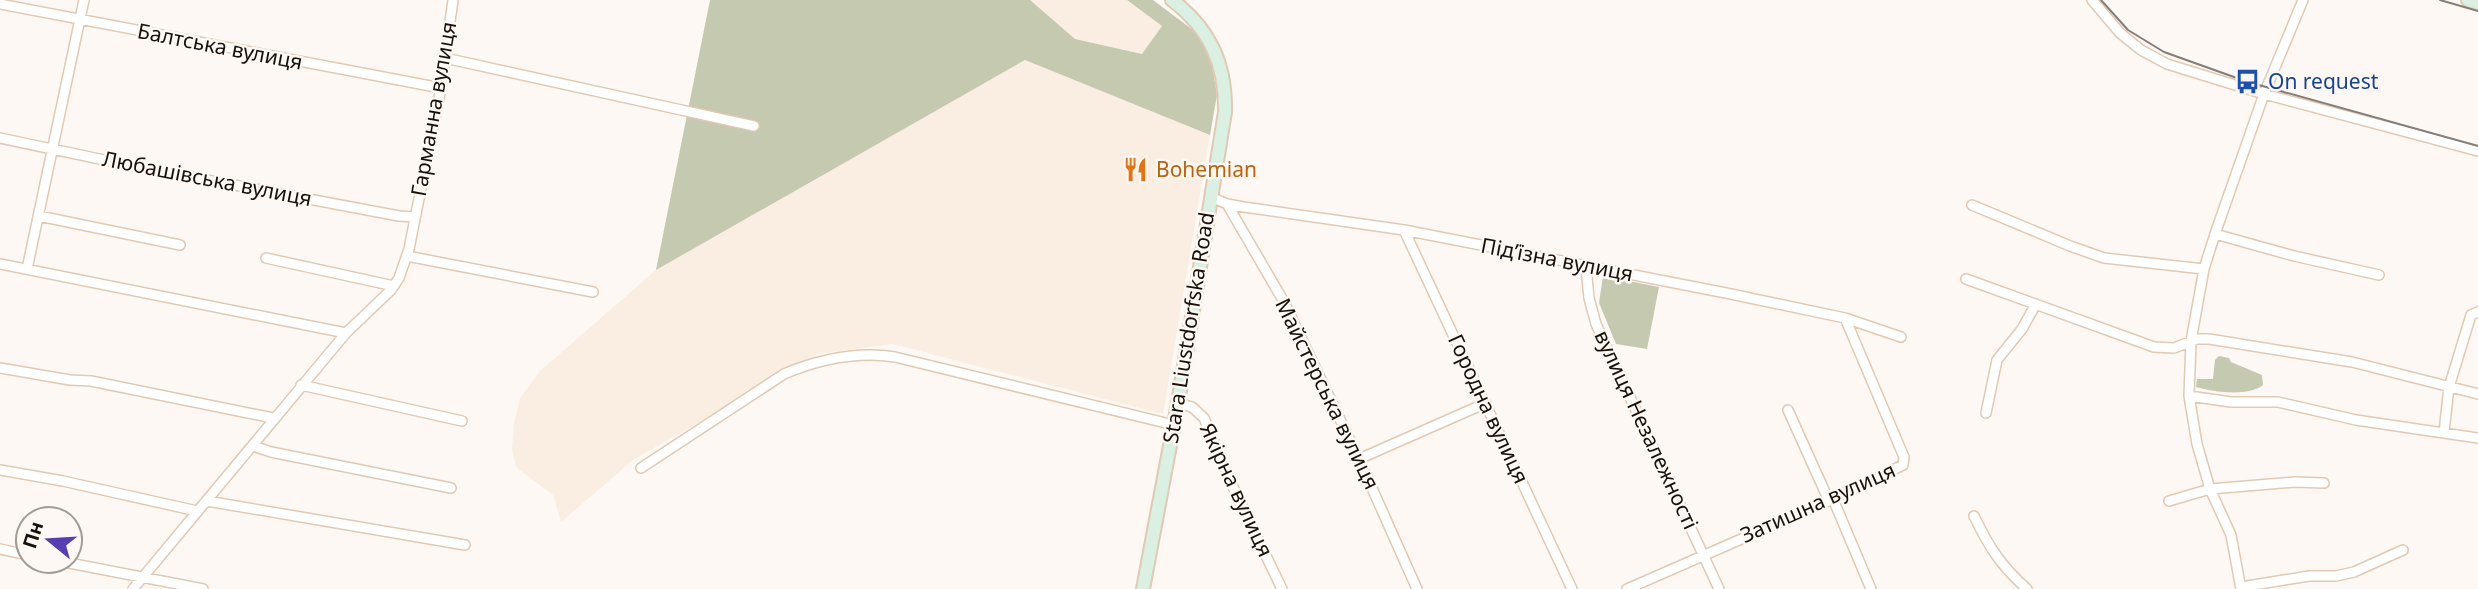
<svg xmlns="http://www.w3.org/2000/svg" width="2478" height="589" viewBox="0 0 2478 589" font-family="'Noto Sans',sans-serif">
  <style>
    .built { fill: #faede2 }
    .green { fill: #c4c9af }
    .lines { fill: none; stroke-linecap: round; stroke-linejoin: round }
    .street-casing { stroke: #e2c9b3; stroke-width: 12 }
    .secondary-casing { stroke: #e2c9b3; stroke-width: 16 }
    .street { stroke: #fff; stroke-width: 9 }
    .secondary { stroke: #d9f0e2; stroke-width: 12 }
    .tram { stroke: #857e78; stroke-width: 2 }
    .labels { text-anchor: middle; stroke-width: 5; stroke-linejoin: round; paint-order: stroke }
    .street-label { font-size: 21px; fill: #191009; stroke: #fdf8f4 }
    .transit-label { font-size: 21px; fill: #164399; stroke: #fdf8f4; text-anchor: start }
    .food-label { font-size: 21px; fill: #c56008; stroke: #fdf8f4; text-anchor: start }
  </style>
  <rect width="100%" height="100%" fill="#fdf8f4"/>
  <path class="built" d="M1030,0h97l35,26 -19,28 -68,-15z
    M1025,60l185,75 -47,279 -270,-70 -76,10 -184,106 -72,62 -8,-27 -37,-28 -4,-18 2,-26 6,-25 20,-27 116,-101z"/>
  <path class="green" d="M710,0h320l45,39 67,15 20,-28 -35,-26h26l44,33 14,25 6,37 -7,40 -185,-75 -369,210z
    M1603,276l56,11 -12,62 -31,-5 -17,-41z
    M2219,356l10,2 2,4 31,13 1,10c-15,12 -49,7 -67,2l1,-8h16l2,-19z"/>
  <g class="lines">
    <defs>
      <path id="street" d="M2092,0l28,33 21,17 26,14 97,30 214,57
        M0,4l441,84
        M445,58l309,68
        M0,138l128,27 271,51 15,1
        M1211,197l16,7 17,3 160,23 327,64 114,24 56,19
        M1227,204l57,98 75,157 58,130
        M1972,205l98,41 34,12 100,11
        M39,216l141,29
        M1404,230l168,359
        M2215,234l79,22 85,19
        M407,256l186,36
        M266,258l128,28
        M0,264l346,69
        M1586,267l3,31 7,26 123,265
        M27,269l57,-269
        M1966,279l188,68 20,1 23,-9h12l143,23 126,32
        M0,368l70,12 21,1 182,37
        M301,385l161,36
        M2189,396l42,6h47l78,18 122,18
        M1178,403l14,4 12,11 29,69 49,102
        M1788,410l41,91
        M1986,413l11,-53 25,-31 14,-25
        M2444,432l5,-45 22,-72 7,-3
        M253,446l18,6 180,36
        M1359,459l127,-56
        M641,468l143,-94c36,-15 72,-23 111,-17l279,68
        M0,470l63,11 134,30
        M1833,499l38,90
        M207,501l258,44
        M2169,501l41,-12 85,-7 29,1
        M1974,516c15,31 27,50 53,73
        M0,549l28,6
        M59,561l144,28
        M2241,587l68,-11h27l18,-4 49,-22
        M133,589l213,-256 45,-43 8,-12 10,-29 32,-161 12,-88
        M1627,589l206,-90 70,-34 1,-8 -59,-139
        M2241,589l-10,-54 -21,-46 -13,-45 -8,-48 2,-55 13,-72 11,-35 49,-140 39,-94"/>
      <path id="secondary" d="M2468,0l10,3
        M1143,589l35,-186 47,-291c1,-48 -15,-83 -53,-112"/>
    </defs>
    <use href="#street" class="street-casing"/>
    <use href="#secondary" class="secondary-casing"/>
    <use href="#street" class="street"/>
    <use href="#secondary" class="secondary"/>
    <path class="tram" d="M2101,0l27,30 36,22 84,30 230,64
      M2440,0l38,11"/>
  </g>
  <defs>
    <symbol id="bus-bare" viewBox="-9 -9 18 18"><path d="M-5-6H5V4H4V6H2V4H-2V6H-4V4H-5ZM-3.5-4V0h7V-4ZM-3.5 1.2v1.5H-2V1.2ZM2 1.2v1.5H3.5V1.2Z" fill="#1a4fb4" stroke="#fdf8f4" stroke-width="2.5" paint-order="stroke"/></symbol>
    <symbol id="restaurant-bare" viewBox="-9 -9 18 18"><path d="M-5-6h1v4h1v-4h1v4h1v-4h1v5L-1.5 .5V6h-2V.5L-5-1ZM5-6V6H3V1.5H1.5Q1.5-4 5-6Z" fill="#e8710a" stroke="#fdf8f4" stroke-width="2.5" paint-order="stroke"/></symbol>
  </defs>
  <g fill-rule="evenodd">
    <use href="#bus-bare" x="2230" y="64" width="35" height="35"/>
    <use href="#restaurant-bare" x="1118" y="152" width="35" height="35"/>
  </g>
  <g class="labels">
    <g class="street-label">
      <text transform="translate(220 47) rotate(11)" y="7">Балтська вулиця</text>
      <text transform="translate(434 109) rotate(-80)" y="7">Гарманна вулиця</text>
      <text transform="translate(207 179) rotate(11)" y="7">Любашівська вулиця</text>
      <text transform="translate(1557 260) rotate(11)" y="7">Підʼїзна вулиця</text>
      <text transform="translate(1189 328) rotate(-81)" y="7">Stara Liustdorfska Road</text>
      <text transform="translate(1327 394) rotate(64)" y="7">Майстерська вулиця</text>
      <text transform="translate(1488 409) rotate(65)" y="7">Городна вулиця</text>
      <text transform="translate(1646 430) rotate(65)" y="7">вулиця Незалежності</text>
      <text transform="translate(1236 490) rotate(65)" y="7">Якірна вулиця</text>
      <text transform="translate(1818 503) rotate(-24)" y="7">Затишна вулиця</text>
    </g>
    <g class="transit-label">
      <text x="2268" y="89">On request</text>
    </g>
    <g class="food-label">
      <text x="1156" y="177">Bohemian</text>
    </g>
  </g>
  <g transform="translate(49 540) rotate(288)"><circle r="33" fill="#fdf8f4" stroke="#a29b96" stroke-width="2"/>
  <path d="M0-5L12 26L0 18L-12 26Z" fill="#583eb6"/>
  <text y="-10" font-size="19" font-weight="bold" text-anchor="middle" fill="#191009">Пн</text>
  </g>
</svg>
